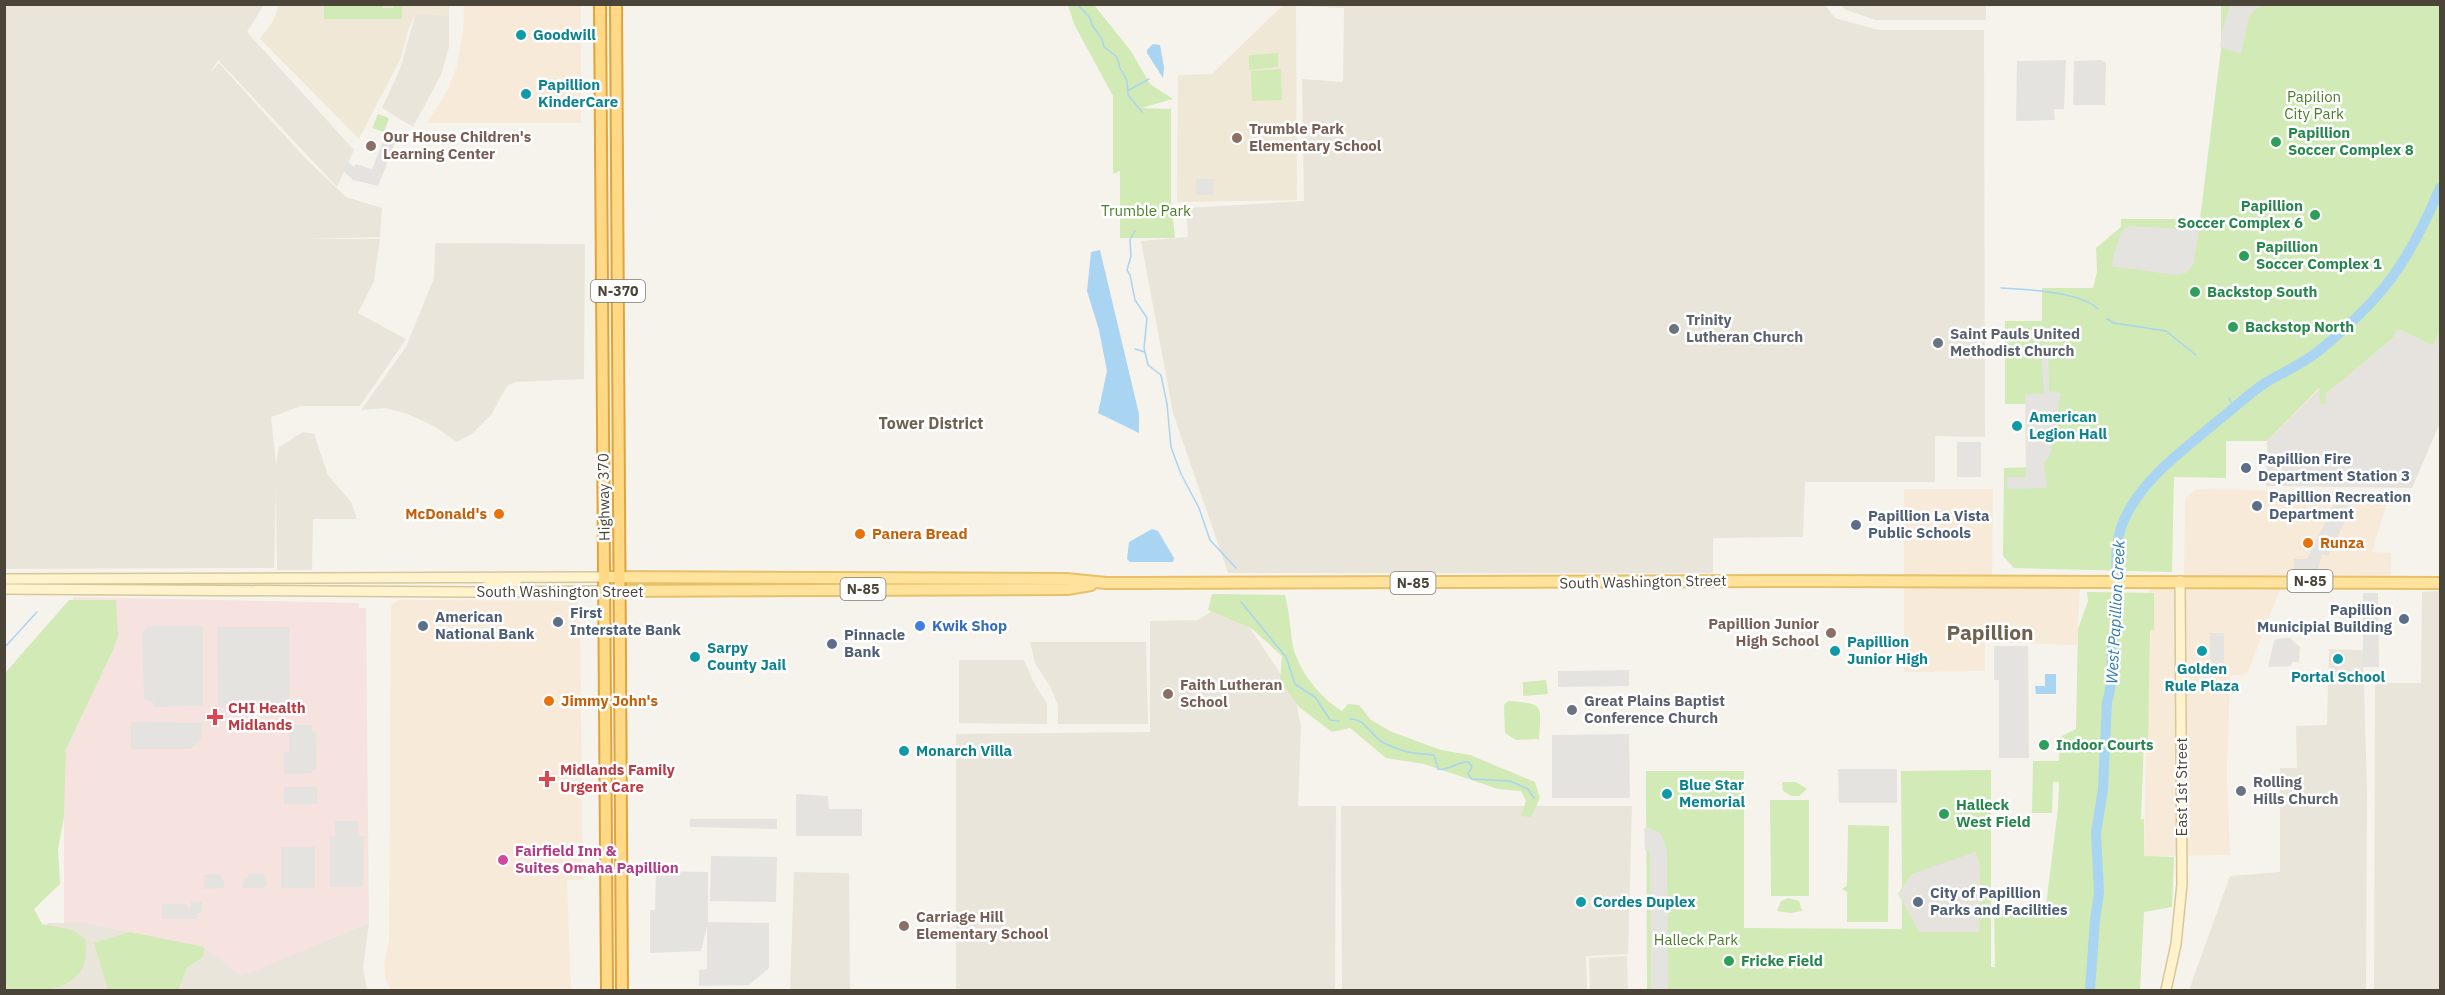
<svg xmlns="http://www.w3.org/2000/svg" width="2445" height="995" viewBox="0 0 2445 995" font-family="'IBM Plex Sans',sans-serif">
  <style>
    .residential { fill: #eae5da }
    .commercial { fill: #f7ead8 }
    .industrial { fill: #e6e2dd }
    .education { fill: #efe8d6 }
    .medical { fill: #f6e3e0 }
    .green { fill: #d2eab5; fill-rule: evenodd }
    .parking { fill: #e5e3e0 }
    .water { fill: #a9d4f2 }
    .lines { fill: none; stroke-linecap: round; stroke-linejoin: round }
    .stream { stroke: #a9d4f2; stroke-width: 1.5 }
    .river { stroke: #a9d4f2; stroke-width: 10 }
    .secondary-casing { stroke: #d6c79b; stroke-width: 12 }
    .primary-casing { stroke: #e6c16a; stroke-width: 14 }
    .trunk-casing { stroke: #e0a43c; stroke-width: 14 }
    .secondary { stroke: #fff3cd; stroke-width: 9 }
    .primary { stroke: #ffe39c; stroke-width: 10 }
    .trunk { stroke: #ffd985; stroke-width: 10 }
    .culture-dot { fill: #0f9aa8; stroke: #fff; stroke-width: 2 }
    .education-dot { fill: #8d6e63; stroke: #fff; stroke-width: 2 }
    .leisure-dot { fill: #2e9e5b; stroke: #fff; stroke-width: 2 }
    .worship-dot { fill: #6b7280; stroke: #fff; stroke-width: 2 }
    .service-dot { fill: #5c6f8a; stroke: #fff; stroke-width: 2 }
    .food-dot { fill: #e8710a; stroke: #fff; stroke-width: 2 }
    .shop-dot { fill: #3f7fe0; stroke: #fff; stroke-width: 2 }
    .health-dot { fill: #e0444e; stroke: #fff; stroke-width: 2 }
    .hotel-dot { fill: #d1479c; stroke: #fff; stroke-width: 2 }
    .labels { text-anchor: middle; stroke-width: 5; stroke-linejoin: round; paint-order: stroke }
    .shield { fill: #fff; stroke: #817c74; stroke-width: 1.5 }
    .shield-label { font-size: 14px; font-weight: bold; fill: #4b4439 }
    .culture-label { font-size: 15px; font-weight: bold; fill: #0d838f; stroke: #fff; text-anchor: start }
    .park-label { font-size: 15px; fill: #4a7f2a; stroke: #fff }
    .education-label { font-size: 15px; font-weight: bold; fill: #785e54; stroke: #fff; text-anchor: start }
    .leisure-label { font-size: 15px; font-weight: bold; fill: #27864d; stroke: #fff; text-anchor: start }
    .worship-label { font-size: 15px; font-weight: bold; fill: #5b616d; stroke: #fff; text-anchor: start }
    .service-label { font-size: 15px; font-weight: bold; fill: #4e5e75; stroke: #fff; text-anchor: start }
    .street-label { font-size: 15px; fill: #4b4439; stroke: #fff }
    .food-label { font-size: 15px; font-weight: bold; fill: #c56008; stroke: #fff; text-anchor: start }
    .shop-label { font-size: 15px; font-weight: bold; fill: #366cbe; stroke: #fff; text-anchor: start }
    .health-label { font-size: 15px; font-weight: bold; fill: #be3a42; stroke: #fff; text-anchor: start }
    .hotel-label { font-size: 15px; font-weight: bold; fill: #b23c85; stroke: #fff; text-anchor: start }
    .neighbourhood-label { font-size: 16px; font-weight: bold; fill: #6e6250; stroke: #fff }
    .water-label { font-size: 16px; font-style: italic; fill: #2e7ab2; stroke: #fff }
    .district-label { font-size: 21px; font-weight: bold; fill: #6e6250; stroke: #fff }
  </style>
  <rect width="100%" height="100%" fill="#f6f3ec"/>
  <path class="residential" d="M1824,4l11,14 43,12h106l1,407 -50,-1v46h-130l-2,55 -90,1v35h-485l-55,-160 -32,-172 47,-4 -2,-29 118,-7 -2,-122 41,3 1,-74 -42,-2v-1z
    M4,5h260l-17,27 107,118 -17,37 -119,-127 -8,13 9,-10 85,94 42,40 36,11 -2,29 -73,2h73l-6,42 -16,32 48,26 -46,67h-59l-30,11 5,47 3,-17 24,-15 11,2 14,41 23,27 6,17h-44l-1,51h-35l-1,-84 -2,82 -269,1z
    M1841,5h145v15h-110l-30,-10z
    M416,13l33,3v31l-8,28 -28,52 -31,-19 18,-39z
    M435,243l150,1 -1,135 -69,3 -8,4 -16,29 -18,18 -16,9 -23,-16 -29,-13 -20,-5 -24,2 45,-63 28,-69z
    M2440,591v399h-66l1,-307h46l1,-91z
    M1231,599l64,97 6,31 -3,79h38l-1,184h-379v-256l194,-2v-111l48,-1z
    M1030,642h116l2,82h-90v-18l-7,-18 -16,-25z
    M2329,649l34,1 4,141 -1,199h-177l41,-114 50,-4v-104h17l-1,-42 31,-1z
    M959,660h65l10,23 13,21v20l-88,-1z
    M1341,806h291l-4,148 -42,2 1,34h-245z
    M794,872l55,1 1,117h-60z
    M47,923h40l117,24 38,28 127,-52 -6,44 4,23h-320z
    M1627,956l1,34h-38l-1,-32z"/>
  <path class="commercial" d="M464,5h117v118h-154l19,-30 11,-27 6,-33z
    M1904,489h89l-1,95h88l-3,61 -92,-3v29l-81,1z
    M2196,489l194,4 -18,59 19,1v29l-107,-3 -37,95 -17,2 -3,100 3,79 -86,1 5,-277h35l1,-81z
    M398,600l180,1 2,26 3,253h-16l4,110h-180l-5,-9 -2,-16 5,-26 2,-333z"/>
  <path class="industrial" d="M2398,329l35,17 7,-16v93l-28,65 -146,-2 1,-45 53,-53 6,16v-10l67,-56z
    M1975,851l5,15 -1,66h-61l-19,-38 13,-20z"/>
  <path class="education" d="M279,5h170v11l-33,-3 -8,17 -7,28 -42,81 -99,-100 13,-18z
    M1283,5h13l1,195 -120,2 1,-127 34,-1z"/>
  <path class="medical" d="M73,597l286,6v5h7l3,315 -127,53 -38,-29 -117,-24h-23v-306h8z"/>
  <path class="green" d="M324,5h59v3h10l1,-3h8v14h-78z
    M1068,5h26l37,46 19,33 23,15 -32,9 30,1v91l4,38h-55v-67l-7,3v-78l-39,-72z
    M2221,5h219v325l-7,16 -35,-17 -5,9 -67,56v10h-6l-1,-16 -52,53h-41v37l-52,-1 -2,95 -158,-4 -11,-12 1,-88 32,-1 1,-63h-32v-83h37v-33h51l4,-16 -1,-24 25,-21v-8h79l21,-170z
    M1278,53v14l-29,3v-15z
    M1281,69l1,31 -30,1 -1,-30z
    M378,114l11,4 -5,14 -12,-4z
    M2087,592l67,1v37h-4l-2,111h-4l-3,78h3v37l30,1 -2,50 -28,5 -4,78h-493l-1,-219h98v157l158,1v-28l-4,-7 4,-7 -1,-116 90,-1v197h4l-1,-57 52,-4 12,-98 1,-26h-6l-1,31h-20l1,-52h26l1,-24 16,-8 2,-100 10,-28zM1975,852l5,14 -1,66h-60l-20,-38 13,-20z
    M1212,594l73,1c4,16 5,30 7,46 4,27 27,56 50,70l6,-7 11,1 12,15 21,12 49,18 29,5 65,27 5,16 -9,19 -10,-1 5,-15 -5,-10 -23,-2 -74,-25 -38,-6 -36,-30 -18,4 -33,-25 -19,-27 2,-24 -31,-28 -43,-18z
    M69,600h47l2,36 -4,12 -48,101 -2,68 -6,32 2,35 -26,25 8,15 31,6 13,10c-1,7 1,17 -2,24 -12,31 -51,27 -79,26v-317z
    M1546,680l2,14 -25,2v-14z
    M1508,701c37,3 33,3 31,38l-23,1 -11,-7 -1,-28z
    M1782,782h14l11,7 -8,7h-8l-8,-5z
    M1770,800h39v96h-38z
    M1848,825l41,1 -1,96h-41v-30l-5,-3 5,-3z
    M1789,898l10,3 3,10 -11,2 -14,-2 4,-10z
    M130,932l74,15 -1,10 -16,10 -9,23h-70l-14,-47z"/>
  <path class="parking" d="M2230,5h33l-8,4 -6,8 -8,37 -21,-7 2,-16z
    M2066,60l-2,49h-10l1,11 -39,1 1,-60z
    M2101,60l5,3 -1,42h-32l1,-44z
    M386,134l11,4 -19,48 -25,-6 -11,-10 5,-9 7,6 2,-3 16,5z
    M1196,179h18l-1,16h-17z
    M2128,226l71,4 -6,35 -7,8 -11,2 -64,-9 9,-32z
    M2048,344l1,47 12,2 -11,62 -6,8 3,25 -40,1v-12h19l-1,-83h19l-3,-49z
    M1957,442h24v35h-24z
    M2335,503l17,4 -24,49 -6,-2 -4,16h-24v-11h13z
    M2363,593h15l1,74h-16z
    M149,626h54v80l-50,1v-5l-9,-2 -2,-63 1,-5z
    M217,627h72l1,80h-72z
    M2210,633h14v34h-14z
    M2290,638l10,9 -1,15h-7l-1,4 -23,1 6,-26 2,-2z
    M1994,646h34l1,112h-30v-78h-5z
    M1629,670v16l-71,1v-16z
    M131,722l71,1v14l-11,12h-60z
    M289,725h23v6l4,1 1,37h-5v4l-28,1v-22h5z
    M1629,734l1,64h-78v-63z
    M1838,769h59v34h-58z
    M284,787h33v17h-33z
    M796,794l32,2 1,13h33v27h-66z
    M690,819h87v10l-87,-2z
    M335,821h24l-1,14 6,1 -1,51h-33v-51h5z
    M1647,827l13,6 7,16 1,141h-17l-1,-138 -5,-2 -1,-21z
    M281,847h34v41h-34z
    M711,856l66,1 -1,45 -66,-1z
    M656,871l52,1v50l61,1v45l-20,17 -50,1v-16l8,-1v-43l-6,25 -51,2v-43h5z
    M220,874l5,10 -2,4 -20,1 2,-11 -3,-3z
    M248,874h16l3,4v7l-3,3h-22l3,-10 4,-1z
    M191,901l11,1v11h-5v6h-35v-15h24l2,4 3,-1z"/>
  <path class="water" d="M1153,44l7,1 4,22 -1,11 -16,-25v-3z
    M1100,250l39,164v19l-41,-20 9,-42 -8,-41 -12,-39 4,-39z
    M1152,529l6,2 16,27 -1,4h-43l-3,-3 2,-17z
    M2045,674h11v20h-20l-1,-8h10z"/>
  <g class="lines">
    <path class="stream" d="M1077,4l13,14 2,7 10,14 2,8 13,10 3,11 7,13 1,14 14,17
      M1129,90l20,-11
      M1135,231l-5,9 1,16 -4,14 3,5 5,25 12,18 -3,30 4,17 13,10 6,29 4,43 10,27 18,34 11,32 26,28
      M2001,288c24,1 80,4 97,21
      M2107,319l7,4 52,8 30,24
      M1135,349l10,3
      M2229,398l5,10
      M1241,602l45,55 9,27 20,13 15,23 9,1
      M4,648l33,-36
      M1350,719c17,0 20,17 34,24 21,10 28,10 50,12l4,14c12,2 19,-8 30,-7l4,4 -4,8 4,5 38,2 18,8 6,9"/>
    <path class="river" d="M2090,990l5,-70 4,-28 -3,-59 7,-44 4,-87c6,-18 4,-36 5,-54 2,-17 6,-33 6,-50 -2,-32 -6,-59 11,-88 20,-36 56,-61 86,-87 17,-13 32,-28 50,-40 17,-10 35,-18 51,-30 65,-52 92,-89 124,-165"/>
    <defs>
      <path id="secondary" d="M4,579l600,-2
        M485,587l31,-5
        M4,589l464,3 136,-1
        M2166,990l10,-46 6,-60 -2,-303"/>
      <path id="primary" d="M604,577l462,2 40,4h35l671,-2 628,2
        M604,591l463,-2 24,-4"/>
      <path id="trunk" d="M600,4l7,986
        M616,4l6,986"/>
    </defs>
    <use href="#secondary" class="secondary-casing"/>
    <use href="#primary" class="primary-casing"/>
    <use href="#trunk" class="trunk-casing"/>
    <use href="#secondary" class="secondary"/>
    <use href="#primary" class="primary"/>
    <use href="#trunk" class="trunk"/>
  </g>
  <g class="culture-dot">
    <circle cx="521" cy="35" r="6"/>
    <circle cx="526" cy="94" r="6"/>
    <circle cx="2017" cy="426" r="6"/>
    <circle cx="1835" cy="651" r="6"/>
    <circle cx="2202" cy="651" r="6"/>
    <circle cx="695" cy="657" r="6"/>
    <circle cx="2338" cy="659" r="6"/>
    <circle cx="904" cy="751" r="6"/>
    <circle cx="1667" cy="794" r="6"/>
    <circle cx="1581" cy="902" r="6"/>
  </g>
  <g class="education-dot">
    <circle cx="1237" cy="138" r="6"/>
    <circle cx="371" cy="146" r="6"/>
    <circle cx="1831" cy="633" r="6"/>
    <circle cx="1168" cy="694" r="6"/>
    <circle cx="904" cy="926" r="6"/>
  </g>
  <g class="leisure-dot">
    <circle cx="2276" cy="142" r="6"/>
    <circle cx="2315" cy="215" r="6"/>
    <circle cx="2244" cy="256" r="6"/>
    <circle cx="2195" cy="292" r="6"/>
    <circle cx="2233" cy="327" r="6"/>
    <circle cx="2044" cy="745" r="6"/>
    <circle cx="1944" cy="814" r="6"/>
    <circle cx="1729" cy="961" r="6"/>
  </g>
  <g class="worship-dot">
    <circle cx="1674" cy="329" r="6"/>
    <circle cx="1938" cy="343" r="6"/>
    <circle cx="1572" cy="710" r="6"/>
    <circle cx="2241" cy="791" r="6"/>
  </g>
  <g class="service-dot">
    <circle cx="2246" cy="468" r="6"/>
    <circle cx="2257" cy="506" r="6"/>
    <circle cx="1856" cy="525" r="6"/>
    <circle cx="2404" cy="619" r="6"/>
    <circle cx="558" cy="622" r="6"/>
    <circle cx="423" cy="626" r="6"/>
    <circle cx="832" cy="644" r="6"/>
    <circle cx="1918" cy="902" r="6"/>
  </g>
  <g class="food-dot">
    <circle cx="499" cy="514" r="6"/>
    <circle cx="860" cy="534" r="6"/>
    <circle cx="2308" cy="543" r="6"/>
    <circle cx="549" cy="701" r="6"/>
  </g>
  <circle class="shop-dot" cx="920" cy="626" r="6"/>
  <g class="health-dot">
    <path d="M212 708h6v6h6v6h-6v6h-6v-6h-6v-6h6z"/>
    <path d="M544 770h6v6h6v6h-6v6h-6v-6h-6v-6h6z"/>
  </g>
  <circle class="hotel-dot" cx="503" cy="860" r="6"/>
  <g class="labels">
    <g class="shield">
      <rect x="591" y="280" width="54" height="22" rx="4.5"/>
      <rect x="2287.5" y="570" width="45" height="22" rx="4.5"/>
      <rect x="1390.5" y="572" width="45" height="22" rx="4.5"/>
      <rect x="840.5" y="578" width="45" height="22" rx="4.5"/>
    </g>
    <g class="shield-label">
      <text x="618" y="296">N-370</text>
      <text x="2310" y="586">N-85</text>
      <text x="1413" y="588">N-85</text>
      <text x="863" y="594">N-85</text>
    </g>
    <g class="culture-label">
      <text x="533" y="40">Goodwill</text>
      <text x="538" y="90">Papillion<tspan x="538" dy="17">KinderCare</tspan></text>
      <text x="2029" y="422">American<tspan x="2029" dy="17">Legion Hall</tspan></text>
      <text x="1847" y="647">Papillion<tspan x="1847" dy="17">Junior High</tspan></text>
      <text x="707" y="653">Sarpy<tspan x="707" dy="17">County Jail</tspan></text>
      <text x="2202" y="674" text-anchor="middle">Golden<tspan x="2202" dy="17">Rule Plaza</tspan></text>
      <text x="2338" y="682" text-anchor="middle">Portal School</text>
      <text x="916" y="756">Monarch Villa</text>
      <text x="1679" y="790">Blue Star<tspan x="1679" dy="17">Memorial</tspan></text>
      <text x="1593" y="907">Cordes Duplex</text>
    </g>
    <g class="park-label">
      <text x="2314" y="102">Papilion<tspan x="2314" dy="17">City Park</tspan></text>
      <text x="1146" y="216">Trumble Park</text>
      <text x="1696" y="945">Halleck Park</text>
    </g>
    <g class="education-label">
      <text x="1249" y="134">Trumble Park<tspan x="1249" dy="17">Elementary School</tspan></text>
      <text x="383" y="142">Our House Children's<tspan x="383" dy="17">Learning Center</tspan></text>
      <text x="1819" y="629" text-anchor="end">Papillion Junior<tspan x="1819" dy="17">High School</tspan></text>
      <text x="1180" y="690">Faith Lutheran<tspan x="1180" dy="17">School</tspan></text>
      <text x="916" y="922">Carriage Hill<tspan x="916" dy="17">Elementary School</tspan></text>
    </g>
    <g class="leisure-label">
      <text x="2288" y="138">Papillion<tspan x="2288" dy="17">Soccer Complex 8</tspan></text>
      <text x="2303" y="211" text-anchor="end">Papillion<tspan x="2303" dy="17">Soccer Complex 6</tspan></text>
      <text x="2256" y="252">Papillion<tspan x="2256" dy="17">Soccer Complex 1</tspan></text>
      <text x="2207" y="297">Backstop South</text>
      <text x="2245" y="332">Backstop North</text>
      <text x="2056" y="750">Indoor Courts</text>
      <text x="1956" y="810">Halleck<tspan x="1956" dy="17">West Field</tspan></text>
      <text x="1741" y="966">Fricke Field</text>
    </g>
    <g class="worship-label">
      <text x="1686" y="325">Trinity<tspan x="1686" dy="17">Lutheran Church</tspan></text>
      <text x="1950" y="339">Saint Pauls United<tspan x="1950" dy="17">Methodist Church</tspan></text>
      <text x="1584" y="706">Great Plains Baptist<tspan x="1584" dy="17">Conference Church</tspan></text>
      <text x="2253" y="787">Rolling<tspan x="2253" dy="17">Hills Church</tspan></text>
    </g>
    <g class="service-label">
      <text x="2258" y="464">Papillion Fire<tspan x="2258" dy="17">Department Station 3</tspan></text>
      <text x="2269" y="502">Papillion Recreation<tspan x="2269" dy="17">Department</tspan></text>
      <text x="1868" y="521">Papillion La Vista<tspan x="1868" dy="17">Public Schools</tspan></text>
      <text x="2392" y="615" text-anchor="end">Papillion<tspan x="2392" dy="17">Municipial Building</tspan></text>
      <text x="570" y="618">First<tspan x="570" dy="17">Interstate Bank</tspan></text>
      <text x="435" y="622">American<tspan x="435" dy="17">National Bank</tspan></text>
      <text x="844" y="640">Pinnacle<tspan x="844" dy="17">Bank</tspan></text>
      <text x="1930" y="898">City of Papillion<tspan x="1930" dy="17">Parks and Facilities</tspan></text>
    </g>
    <g class="street-label">
      <text transform="translate(604 497) rotate(-91)" y="5">Highway 370</text>
      <text transform="translate(1643 582) rotate(-1)" y="5">South Washington Street</text>
      <text x="560" y="597">South Washington Street</text>
      <text transform="translate(2182 787) rotate(-90)" y="5">East 1st Street</text>
    </g>
    <g class="food-label">
      <text x="487" y="519" text-anchor="end">McDonald's</text>
      <text x="872" y="539">Panera Bread</text>
      <text x="2320" y="548">Runza</text>
      <text x="561" y="706">Jimmy John's</text>
    </g>
    <g class="shop-label">
      <text x="932" y="631">Kwik Shop</text>
    </g>
    <g class="health-label">
      <text x="228" y="713">CHI Health<tspan x="228" dy="17">Midlands</tspan></text>
      <text x="560" y="775">Midlands Family<tspan x="560" dy="17">Urgent Care</tspan></text>
    </g>
    <g class="hotel-label">
      <text x="515" y="856">Fairfield Inn &amp;<tspan x="515" dy="17">Suites Omaha Papillion</tspan></text>
    </g>
    <g class="neighbourhood-label">
      <text x="931" y="429">Tower District</text>
    </g>
    <g class="water-label">
      <text transform="translate(2115 612) rotate(-87)" y="6">West Papillion Creek</text>
    </g>
    <g class="district-label">
      <text x="1990" y="640">Papillion</text>
    </g>
  </g>
  <rect width="2445" height="995" fill="none" stroke="#4b4439" stroke-width="12"/>
</svg>
